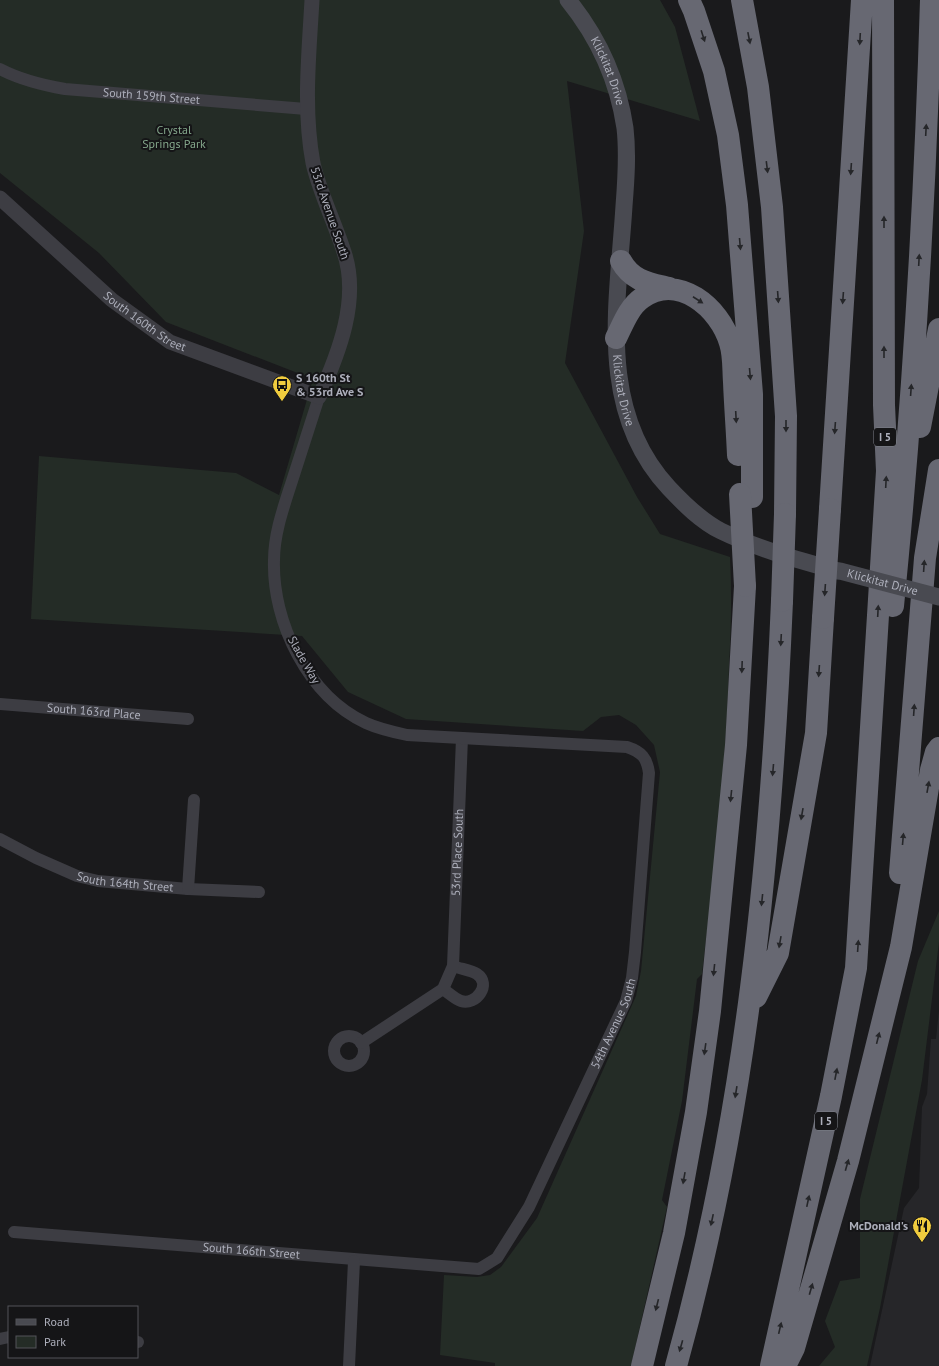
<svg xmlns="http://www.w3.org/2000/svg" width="939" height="1366" viewBox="0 0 939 1366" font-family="'PT Sans',sans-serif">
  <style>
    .built { fill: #262629 }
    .green { fill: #242c26 }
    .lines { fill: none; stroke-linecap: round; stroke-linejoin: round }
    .minor { stroke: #3d3d43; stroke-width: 12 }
    .tertiary { stroke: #3d3d43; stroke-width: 15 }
    .secondary { stroke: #494a51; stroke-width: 17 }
    .motorway { stroke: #676872; stroke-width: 22 }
    .secondary-bridge { stroke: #494a51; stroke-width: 17 }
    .motorway-bridge { stroke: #676872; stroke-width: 22 }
    .oneway { fill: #252629 }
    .labels { text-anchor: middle; stroke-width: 4; stroke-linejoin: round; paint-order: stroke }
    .shield { fill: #151517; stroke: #7f818a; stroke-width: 1 }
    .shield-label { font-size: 11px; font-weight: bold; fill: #adafbb }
    .street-label { font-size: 12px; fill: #adafbb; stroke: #151517 }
    .park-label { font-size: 12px; fill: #84a68b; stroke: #151517 }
    .poi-label { font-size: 12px; font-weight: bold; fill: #adafbb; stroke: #151517; text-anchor: start }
  </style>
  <rect width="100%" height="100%" fill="#1a1a1c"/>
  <path class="built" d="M939,1010v356h-69l34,-158 15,-20 3,-81 5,-13 4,-55h5z"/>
  <path class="green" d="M0,0h660l15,27 25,94 -133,-40 17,150 -19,132 72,134 23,37 70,23c2,37 1,73 -1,109 -3,103 -15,206 -27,308l-5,5 -15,122 -20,99 5,7 -36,159h-136v-3l-55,-8 4,-80 33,2 13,-2 11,-8 36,-49 99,-222 5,-25 19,-199 -6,-27 -18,-20 -17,-10 -18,2 -18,14 -177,-12 -58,-27 -46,-56 -271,-17 8,-163 197,17 43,22 34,-116 -147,-57 -67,-69 -99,-80z
    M939,911v31l-17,138 -42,228 -13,58h-48l16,-19 -10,-26 15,-40 20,-3v-79l58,-238z"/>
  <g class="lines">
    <g class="minor">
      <path id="s1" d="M0,69c21,11 42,16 65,20l241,20"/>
      <path id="s2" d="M0,704l188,15"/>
      <path id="s3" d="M0,839l36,19 41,18 21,5 90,8 71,3"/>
      <path d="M188,889l6,-89"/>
      <path d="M443,989c6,4 12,10 18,12 15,5 31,-17 16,-27 -6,-4 -16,-5 -24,-8"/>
      <circle cx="349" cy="1051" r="15"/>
      <path id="s4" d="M361,1043l82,-54 10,-23 9,-228"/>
      <path id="s5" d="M14,1232l465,37 18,-11 32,-51 97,-206 6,-23 3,-26 14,-179c-2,-15 -7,-21 -22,-26l-220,-12c-14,-3 -28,-6 -41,-12 -58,-27 -94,-101 -92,-163 0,-27 10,-54 18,-79 9,-28 18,-56 27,-84"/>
      <path d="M0,1339l9,-2"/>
      <path d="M137,1342h1"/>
      <path d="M349,1366l5,-105"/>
    </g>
    <path class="tertiary" id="s6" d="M0,198l112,102 58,42 149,55c20,-44 41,-98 25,-145 -9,-29 -25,-61 -31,-89 -10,-54 -4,-109 -1,-163"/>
    <path class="secondary" id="s7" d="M568,0c30,37 50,81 57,128 3,26 1,53 -1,78 -6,97 -28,204 45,282 15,16 32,33 52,43 37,18 77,29 117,40"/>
    <path class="motorway" d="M689,0l5,11 20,60 14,64 9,70 15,189v103
      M742,0l16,87 14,120 14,209 -1,98
      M621,261c11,20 28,22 48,27
      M616,338c7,-14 13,-31 26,-40 36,-26 78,10 88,45 4,12 3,26 4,39 1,25 3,49 4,73
      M920,427l19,-98
      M830,509l32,-509
      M893,606c20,-201 32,-404 38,-606
      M900,873l25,-315 14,-88
      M756,997l22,-44 38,-220 7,-115
      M642,1366l32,-133 22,-121 14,-101 26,-266 9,-159
      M676,1366c70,-251 95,-505 106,-765
      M771,1366l60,-270 25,-128 31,-497 -3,-66 -1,-405
      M785,1366l9,-18 54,-187 53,-214 30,-177 5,-18 3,-4"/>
    <path class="secondary-bridge" id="s8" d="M840,571l99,26"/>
    <path class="motorway-bridge" d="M740,494l5,92
      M782,601l3,-87
      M823,618l7,-109"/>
  </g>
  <defs><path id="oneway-solid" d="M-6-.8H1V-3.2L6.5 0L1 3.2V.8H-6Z"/></defs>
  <g class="oneway">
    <use href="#oneway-solid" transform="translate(703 36) rotate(72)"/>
    <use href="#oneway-solid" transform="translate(749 38) rotate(79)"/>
    <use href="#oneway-solid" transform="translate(860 39) rotate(93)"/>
    <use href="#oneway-solid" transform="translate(926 130) rotate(-87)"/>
    <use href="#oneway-solid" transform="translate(767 167) rotate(83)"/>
    <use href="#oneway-solid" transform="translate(851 169) rotate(94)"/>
    <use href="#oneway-solid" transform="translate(884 222) rotate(-90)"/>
    <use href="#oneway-solid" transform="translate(740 244) rotate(85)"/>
    <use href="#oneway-solid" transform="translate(919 260) rotate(-87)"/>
    <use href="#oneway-solid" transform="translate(778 297) rotate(86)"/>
    <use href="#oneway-solid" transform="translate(843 298) rotate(94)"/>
    <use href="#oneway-solid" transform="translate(698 300) rotate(33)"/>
    <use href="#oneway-solid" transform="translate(884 352) rotate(-90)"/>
    <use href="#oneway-solid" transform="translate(750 374) rotate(85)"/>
    <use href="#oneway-solid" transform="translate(911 390) rotate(-86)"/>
    <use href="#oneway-solid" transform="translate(736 417) rotate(87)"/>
    <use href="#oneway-solid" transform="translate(786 426) rotate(90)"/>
    <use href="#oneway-solid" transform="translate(835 428) rotate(94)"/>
    <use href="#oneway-solid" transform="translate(886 482) rotate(-87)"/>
    <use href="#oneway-solid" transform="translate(924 566) rotate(-86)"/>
    <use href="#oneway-solid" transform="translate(825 590) rotate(94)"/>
    <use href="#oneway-solid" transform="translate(878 611) rotate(-87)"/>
    <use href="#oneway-solid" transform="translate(781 640) rotate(93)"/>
    <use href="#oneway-solid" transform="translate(742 667) rotate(92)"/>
    <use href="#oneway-solid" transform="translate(819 671) rotate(94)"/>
    <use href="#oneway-solid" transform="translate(914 710) rotate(-86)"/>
    <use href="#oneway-solid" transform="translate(773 770) rotate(95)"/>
    <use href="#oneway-solid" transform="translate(928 787) rotate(-80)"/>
    <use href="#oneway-solid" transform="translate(731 796) rotate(96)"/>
    <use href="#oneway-solid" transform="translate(802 814) rotate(100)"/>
    <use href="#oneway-solid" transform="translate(903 839) rotate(-85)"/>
    <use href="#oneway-solid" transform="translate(762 900) rotate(96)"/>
    <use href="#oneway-solid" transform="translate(780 942) rotate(100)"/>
    <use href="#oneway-solid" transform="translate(858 946) rotate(-86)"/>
    <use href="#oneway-solid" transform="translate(714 970) rotate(96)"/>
    <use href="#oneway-solid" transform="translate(878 1038) rotate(-76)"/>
    <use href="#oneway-solid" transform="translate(705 1049) rotate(98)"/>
    <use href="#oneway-solid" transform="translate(836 1074) rotate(-79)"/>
    <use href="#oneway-solid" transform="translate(736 1092) rotate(99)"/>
    <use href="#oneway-solid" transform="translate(847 1165) rotate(-74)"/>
    <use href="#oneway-solid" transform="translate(684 1178) rotate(100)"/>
    <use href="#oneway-solid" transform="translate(808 1201) rotate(-78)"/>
    <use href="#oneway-solid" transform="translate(712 1220) rotate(102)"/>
    <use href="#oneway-solid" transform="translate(811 1289) rotate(-74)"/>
    <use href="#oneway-solid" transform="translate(657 1305) rotate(104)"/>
    <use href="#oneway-solid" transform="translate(780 1328) rotate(-77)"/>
    <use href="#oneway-solid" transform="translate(681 1346) rotate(106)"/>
  </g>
  <defs>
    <symbol id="bus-pin" viewBox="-11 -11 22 30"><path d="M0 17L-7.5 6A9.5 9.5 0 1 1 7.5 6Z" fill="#f0cc3e" stroke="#151517"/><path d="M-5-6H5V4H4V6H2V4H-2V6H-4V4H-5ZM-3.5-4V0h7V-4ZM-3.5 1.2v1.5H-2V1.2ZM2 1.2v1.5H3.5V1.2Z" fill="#111"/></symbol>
    <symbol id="restaurant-pin" viewBox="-11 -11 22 30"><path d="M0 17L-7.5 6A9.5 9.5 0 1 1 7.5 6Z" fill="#f0cc3e" stroke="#151517"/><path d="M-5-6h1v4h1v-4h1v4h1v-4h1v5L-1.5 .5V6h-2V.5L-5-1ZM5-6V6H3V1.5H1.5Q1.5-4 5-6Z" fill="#111"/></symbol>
  </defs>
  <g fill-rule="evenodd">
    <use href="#bus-pin" x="271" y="374" width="22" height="30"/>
    <use href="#restaurant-pin" x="911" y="1215" width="22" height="30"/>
  </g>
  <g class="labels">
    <g class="shield">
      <rect x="874" y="428" width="22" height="18" rx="3"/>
      <rect x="815" y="1112" width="22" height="18" rx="3"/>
    </g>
    <g class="shield-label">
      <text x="885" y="441">I 5</text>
      <text x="826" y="1125">I 5</text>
    </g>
    <g class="street-label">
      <text dy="4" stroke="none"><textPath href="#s7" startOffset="82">Klickitat Drive</textPath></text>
      <text dy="4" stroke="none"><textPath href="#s1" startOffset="155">South 159th Street</textPath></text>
      <text transform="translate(330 213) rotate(71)" y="4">53rd Avenue South</text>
      <text dy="4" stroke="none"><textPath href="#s6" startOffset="191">South 160th Street</textPath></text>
      <text dy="4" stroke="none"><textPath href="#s7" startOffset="405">Klickitat Drive</textPath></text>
      <text dy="4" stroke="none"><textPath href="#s8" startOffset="44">Klickitat Drive</textPath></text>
      <text transform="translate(304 660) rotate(60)" y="4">Slade Way</text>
      <text dy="4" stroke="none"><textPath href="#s2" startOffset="94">South 163rd Place</textPath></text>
      <text dy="4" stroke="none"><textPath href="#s4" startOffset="237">53rd Place South</textPath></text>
      <text dy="4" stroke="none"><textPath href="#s3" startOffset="134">South 164th Street</textPath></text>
      <text dy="4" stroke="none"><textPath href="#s5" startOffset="750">54th Avenue South</textPath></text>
      <text dy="4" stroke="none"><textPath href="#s5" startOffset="238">South 166th Street</textPath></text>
    </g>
    <g class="park-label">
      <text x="174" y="134">Crystal<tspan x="174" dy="14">Springs Park</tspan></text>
    </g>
    <g class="poi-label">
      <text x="296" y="382">S 160th St<tspan x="296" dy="14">&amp; 53rd Ave S</tspan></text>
      <text x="908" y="1230" text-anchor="end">McDonald's</text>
    </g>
  </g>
  <rect x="8" y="1306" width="130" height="52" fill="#151517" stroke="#525359"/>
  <rect x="16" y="1319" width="20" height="6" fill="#494a51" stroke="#525359"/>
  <text x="44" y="1326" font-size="12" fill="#adafbb">Road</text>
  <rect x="16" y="1336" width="20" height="12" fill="#242c26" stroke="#525359"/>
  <text x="44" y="1346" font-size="12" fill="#adafbb">Park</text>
</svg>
